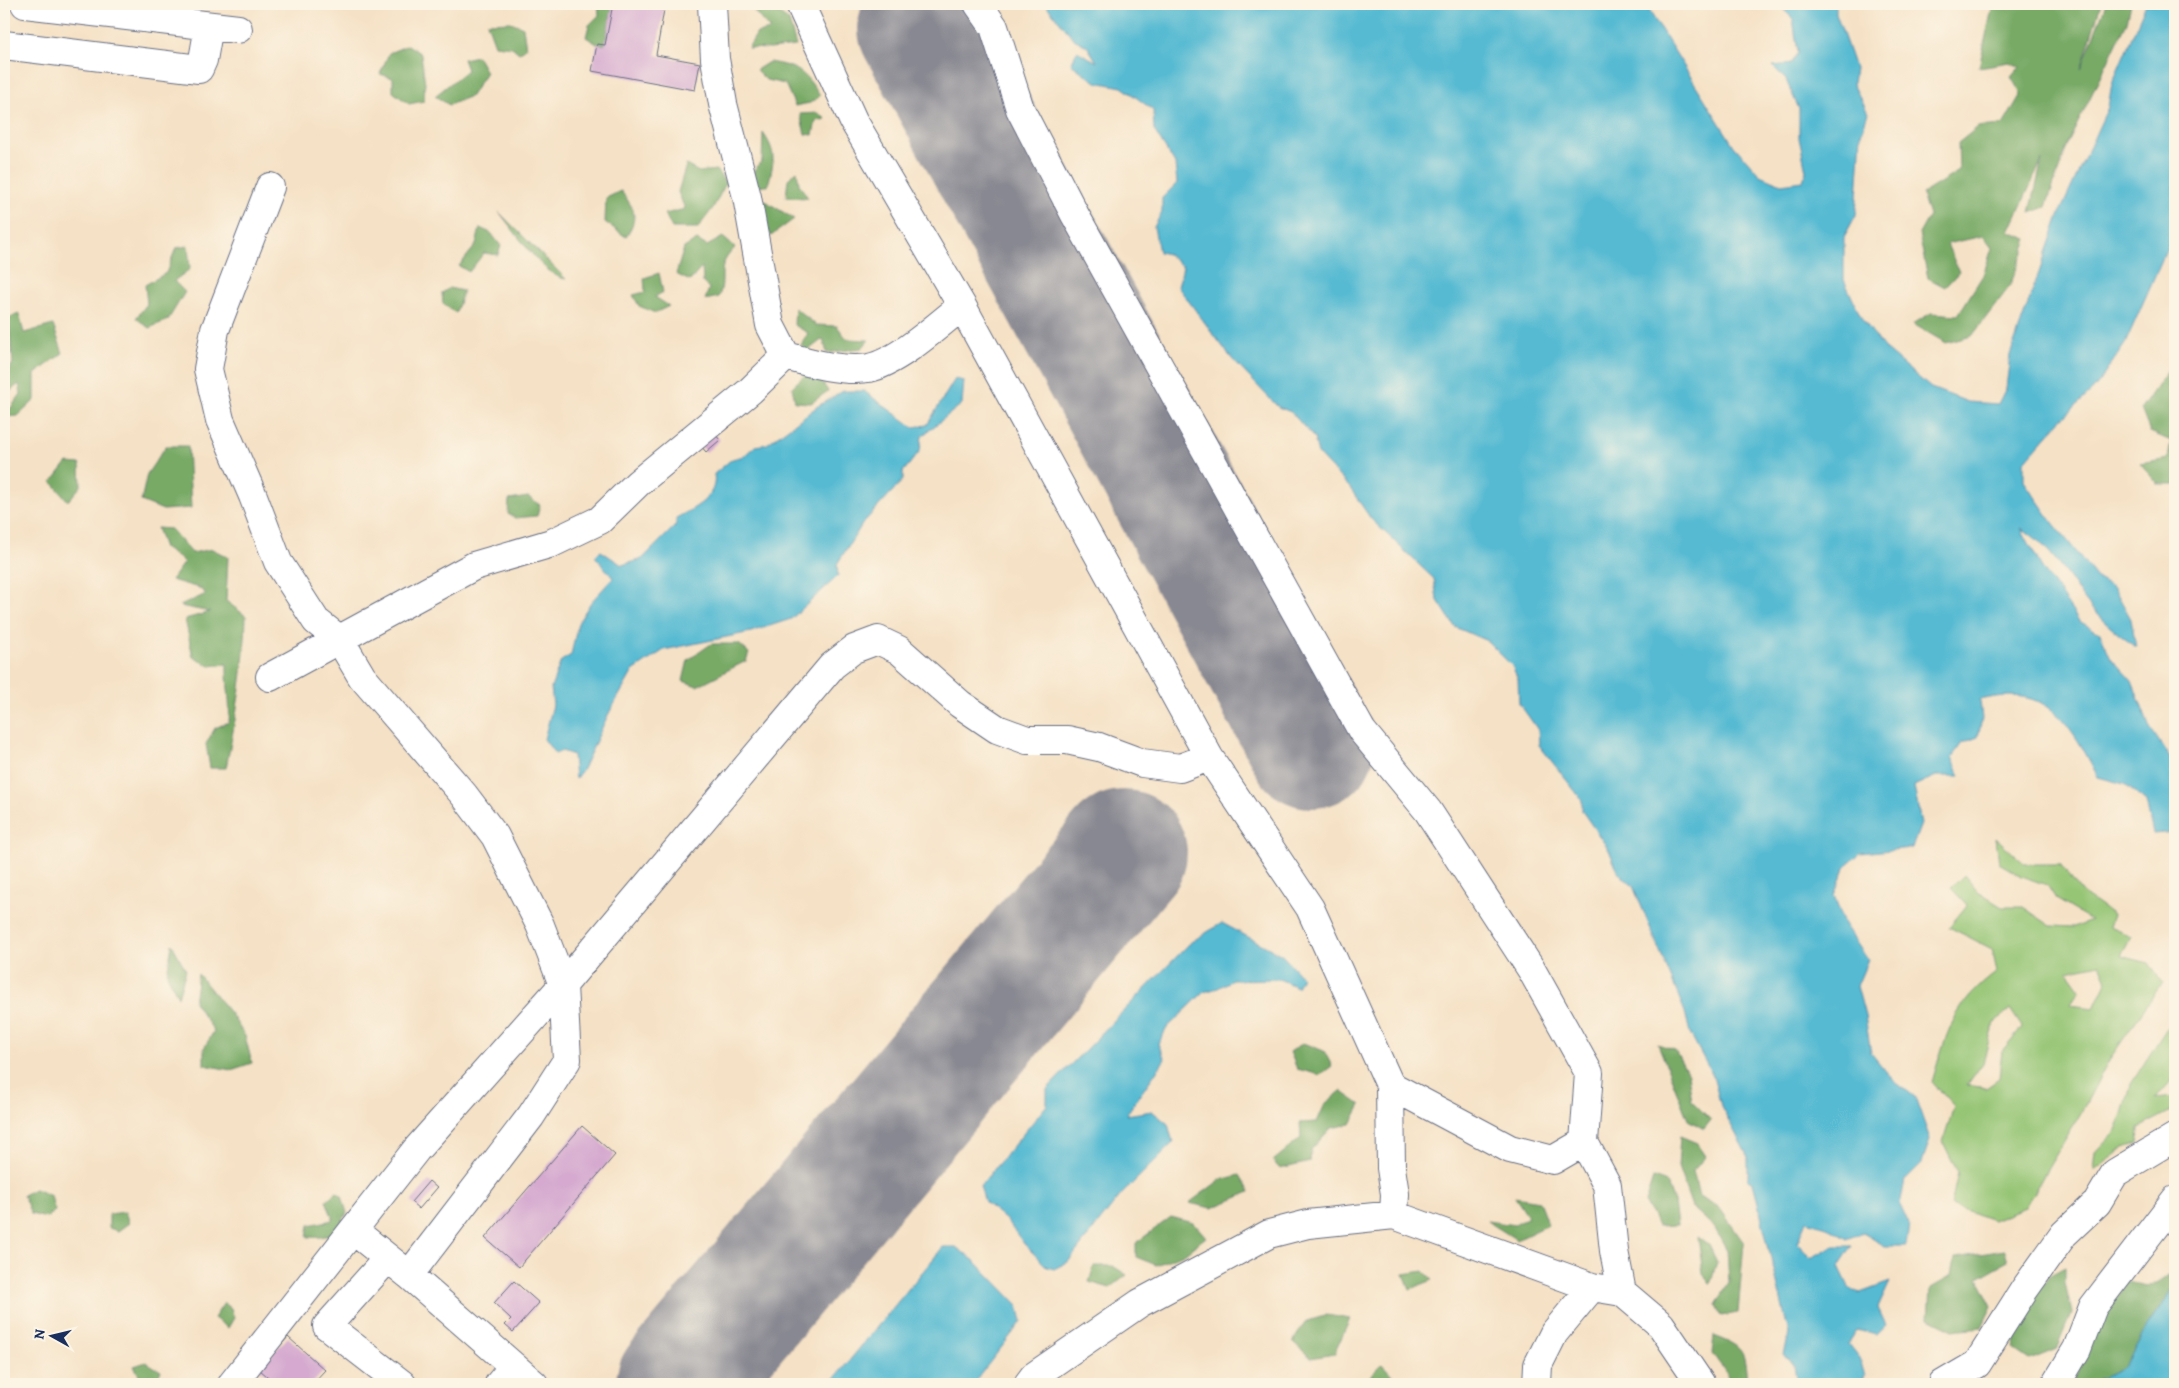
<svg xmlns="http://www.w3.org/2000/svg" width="2179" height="1388" viewBox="0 0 2179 1388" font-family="Alegreya,serif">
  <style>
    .green { fill: #95c574; stroke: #587a69; fill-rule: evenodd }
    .forest { fill: #78aa66; stroke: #4a6c62 }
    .water { fill: #54bad2; stroke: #387498 }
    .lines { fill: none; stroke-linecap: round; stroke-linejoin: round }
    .taxiway { stroke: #888892; stroke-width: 50 }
    .runway { stroke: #888892; stroke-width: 126 }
    .building { fill: #d6aad0 }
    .minor-casing { stroke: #676d82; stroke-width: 30 }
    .minor { stroke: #fff; stroke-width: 28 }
  </style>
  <rect width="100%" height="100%" fill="#fcf5e5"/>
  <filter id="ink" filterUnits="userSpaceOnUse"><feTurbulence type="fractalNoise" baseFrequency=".02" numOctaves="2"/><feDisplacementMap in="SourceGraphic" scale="10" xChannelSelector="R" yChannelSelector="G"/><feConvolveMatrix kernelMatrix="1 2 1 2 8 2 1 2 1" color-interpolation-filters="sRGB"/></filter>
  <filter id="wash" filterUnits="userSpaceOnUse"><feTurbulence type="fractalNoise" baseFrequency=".0096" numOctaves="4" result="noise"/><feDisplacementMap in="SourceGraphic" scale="20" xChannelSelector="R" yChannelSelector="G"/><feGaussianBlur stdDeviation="1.12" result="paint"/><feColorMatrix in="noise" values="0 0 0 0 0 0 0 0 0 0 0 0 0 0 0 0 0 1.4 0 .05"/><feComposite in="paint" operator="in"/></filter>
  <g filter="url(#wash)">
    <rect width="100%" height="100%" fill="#f5e1c5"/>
    <path class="green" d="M1996,838l29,26h35l22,29 31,22 -4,12 22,9 -10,20 28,7 13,20 -53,77 -27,51 -57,96 -32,13 -42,-15 7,-32 -15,-31 11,-36 -22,-24c15,-51 21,-77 65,-110l-5,-23 -43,-22 18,-22 -16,-17 13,-13 14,17 24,15h21l28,19 23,1 17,-7 -35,-21 -9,-14 -26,-9 -22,-13zM2100,964l7,16 -13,28 -24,-3 10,-16 -13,-18zM2010,1009l12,18 -20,24 -3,28 -13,9 -19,-3 16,-22 11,-40z
      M2175,1015v62l-20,22 20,-2v9l-4,5 -32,17 -1,15 -14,5 -30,22 2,-18 20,-21 7,-17 8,-30z"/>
    <path class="forest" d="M598,4h15l-8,41 -8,-1 -11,-7 3,-12 10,-10z
      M767,4l22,17 7,25 -26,3 -22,-1 9,-15 13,-3 -16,-19z
      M1993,4h108l-20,65 25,-65h25l-4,18 -58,119 -23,66 -16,6 12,-53 -33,72 19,7 -18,47 -38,50 -26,7 -33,-19 18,-11 27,2 25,-40 9,-27 -9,-12 -36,8 12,28 -14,15 -17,-9 -9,-44 10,-18 -7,-22 37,-23 -1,-28 20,-16 25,-2 18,-31 -10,-17 9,-10 -10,-5 -31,5z
      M511,22l12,5 3,21 -7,5 -7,-6 -17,-2 -8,-22z
      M408,45l13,9 4,29 -1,18 -15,3 -16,-12v-14l-13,-4 9,-21z
      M477,56l9,16 -15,24 -22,9 -14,-9 32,-26 -4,-11z
      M769,62c30,5 35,9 51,34l-10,7 -15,3 -10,-22 -19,-4 -10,-10z
      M818,113l8,6 -10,2 -3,14 -8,-1 -5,-20z
      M763,133c15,21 10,30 5,53l-13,-1 -3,-12 10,-12z
      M686,165l13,7 17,-2 10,13 -13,25 -15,20h-26l-7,-14 20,-5 -7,-17z
      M797,171l2,13 9,14 -22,-1 2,-18z
      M621,191c14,19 18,25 5,46l-21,-15 1,-24z
      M764,200l30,19 -23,17 -9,-18z
      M499,212l67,67c-22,-2 -52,-49 -67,-67z
      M480,228l11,5 10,13 -3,9 -14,-2 -15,19 -10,-6 17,-21z
      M723,237l12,11c-21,20 -8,27 -16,49l-14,3 4,-12 -6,-5 -1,-16 -12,14 -14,-7 8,-26 13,-8 10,6z
      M188,246l2,23 -16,12 11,11 -17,28 -19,8 -13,-10 11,-14 -2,-19 21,-12 10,-25z
      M659,273l4,19 -8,5 14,9 -14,7 -16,-7 -6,-11 12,-3 -1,-14z
      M449,288l14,3 -7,22 -13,-9 -1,-11z
      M795,308l21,17 21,1 10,13 22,1 -7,8 -35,5 -4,-14 -16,12 -6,-6 7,-12 -14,-8z
      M19,314l5,19 29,-8 10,28 -28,21v26l-17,16 -14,1 17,-23 -2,-10 -15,12v-17l9,-16 -5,-45z
      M2170,367l5,6v111h-17l-18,-20 28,-5 3,-18 -21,-9 -9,-23z
      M805,375l13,1 10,15 -17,12 -16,-1 -3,-15z
      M166,446h22l3,62 -28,2 -22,-9 6,-27z
      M67,463l13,1 1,22 -13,15 -16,-19z
      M528,497l12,8 -3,11 -22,2 -7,-4 1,-14z
      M157,528l14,1 21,24 20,-4 16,8 -2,44 20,15c-1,52 -10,101 -20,152h-16l-4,-24 9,-16 14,-6c2,-20 -3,-38 -2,-58l-17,2 -17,-9 -8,-38 25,-7 -30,-6 26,-12 -7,-6 -28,-8 13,-18 -20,-14z
      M711,644h28l10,9 -3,8 -49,25 -14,-5 5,-21z
      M172,944l14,26 -8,27 -11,-23z
      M198,974l33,40 14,22 7,27 -21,7 -27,-5v-17l10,-17 -20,-29z
      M1303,1043l21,8 8,15 -12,9 -23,-6 -7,-17z
      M1658,1044l17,6 13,24 4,27 19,19 -7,9 -16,-9z
      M1341,1091l20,14 -10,19 -20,4 -20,22 -1,12 -30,7 -7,-8 28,-23 -1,-15 17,-1 8,-18z
      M1680,1136l17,7 9,13 -13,15 6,25 20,11 25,36 -6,70 -17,3 -5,-11 13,-22 -2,-33 -13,-23 -22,-20 -14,-40z
      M1240,1175l10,17 -38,16 -23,-5 31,-23z
      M1653,1178l14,5 7,19 3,23 -19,1 -13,-24z
      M35,1189l16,7 4,15 -9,7 -15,-4 -8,-19z
      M337,1192l5,4 5,17c-11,20 -17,26 -40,24l2,-12 24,-5 -7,-20z
      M1515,1197l24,4 9,24 -31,15 -30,-19 28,4 13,-8z
      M125,1212l4,11 -11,8 -9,-3v-14z
      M1171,1217l23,6 12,14 -22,17 -28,11 -20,-8v-14z
      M1698,1237l11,8 8,17 -7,22 -7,-10z
      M2005,1250l3,11 -30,17 14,28 -10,21 -29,3 -24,-12 2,-30 21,-12 3,-18z
      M1094,1266h19l14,9 -17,13 -21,-6z
      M2065,1267v16l7,30 -15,36 -27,11 -16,-11 8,-35 28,-39z
      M1424,1271l9,9 -23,9 -6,-15z
      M2175,1273v13l-27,39 -24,43 -35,16h-16l17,-49 37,-53 21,4z
      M224,1303l7,5 3,10 -6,10 -14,-10z
      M1327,1315l23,4 -16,35 -23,4 -18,-16 12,-20z
      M1714,1336c31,11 31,16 33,48h-13l-22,-31z
      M146,1362l15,9 -7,13 -12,-3 -8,-15z
      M1382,1364l10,11 -4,9h-19l-3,-4z"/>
    <path class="water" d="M1045,4h600l89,142 26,29 21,9 22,-3 3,-10 -7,-33v-29l-13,-29 -13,-14 18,-2 7,-11 -5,-34 -12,-12 7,-3h48v9l19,55 -2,16 15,29 -7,21 -5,81 -12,22v43l18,39 24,31 45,38 37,14 30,2 8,-16 4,-33 51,-145 47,-103 4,-24 34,-79h29v226l-50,114 -30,44 -36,34 -35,40v19l27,39 47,59 16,9 17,31 5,28c-18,-13 -35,-26 -49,-44 -21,-27 -35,-56 -66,-75l20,38 38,55 21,12 11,25 21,23 17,45 21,32 5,13v61l-22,2 -7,-32 -22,-18 -26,-7c-28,-54 -49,-94 -118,-77l2,19 -4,18 -16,6 -10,14 8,19h-24l-22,10 7,38 -9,24 -52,5 -15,15 -11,27 10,29 24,36 -11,26 8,30 6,37 23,28 21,16 15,42 -8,24 -17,17 -5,25 9,20 -3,21h-21l-22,-13 -16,6 -20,-12 -21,-6 -9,22 14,15 22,-12h19l-13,20 10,21 11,6 30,-11 -12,26 8,17 -10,10 -19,-5 -9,14 11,14 6,17 -5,9h-63l-3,-18 -10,-12 5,-20 -36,-152 -5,-2v-23l-27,-51 -8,-30 -23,-43 -5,-21 -52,-126 -15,-14 -9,-22 -27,-39v-11l-43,-55 -1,-15 -19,-27 -1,-24 -6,-13 -25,-25 -32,-14 -18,-28 -3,-20 -63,-60 -21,-31 -32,-34 -4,-16 -23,-26 -13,-5 -46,-48 -54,-72 5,-20 -15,-13 -9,-2 -5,-25 8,-15v-14l15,-15 -2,-19 -21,-34 -1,-20 -31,-23 -26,-5 -25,-18 6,-13 20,11 -10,-16 -13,-7z
      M955,379l9,2 -2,23 -40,32 -2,15 -17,21v8l-40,43 -26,41 1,12 -47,43 -40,13 -87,18 -31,21 -25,44 -25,54 -8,10 -2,-24 -11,-4 -7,3 -11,-15 9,-34 -2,-17 10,-27 10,-6 7,-32 13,-21 22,-24 -18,-22 6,-5 21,14 20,-6 34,-34v-7c18,-10 42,-20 38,-44l18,-15 12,-3 11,-10 12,-2 51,-38 25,-15h21l49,36 14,-2z
      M1222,923l60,32 20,22 -5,10 -18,-8 -47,1 -14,8 -14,4 -37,36 -9,16 7,15 -39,56 26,-4 16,13 5,19 -53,53 -52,66 -14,7 -7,-2 -22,-22 -19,-25 -21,-18 -5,-16 67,-81v-16l144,-147z
      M943,1247h13l20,15 42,43 4,16 -49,63h-143z
      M2175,1286v98h-86l35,-16 24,-43z"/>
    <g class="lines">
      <path class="taxiway" d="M907,4l14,24"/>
      <path class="runway" d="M921,28l391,717
        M679,1384l445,-531"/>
    </g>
    <g id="blocks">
      <path class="building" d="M613,4h52l-9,51 44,8 -5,27 -103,-19 5,-27 8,1z
        M715,434l5,6 -14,12 -5,-6z
        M582,1126l33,29 -96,112 -34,-29z
        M429,1181l8,7 -18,21 -8,-7z
        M514,1281l25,22 -26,29 -8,-7 6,-6 -17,-16z
        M288,1337l37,33 -13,14h-36l-17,-15z"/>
    </g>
  </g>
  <g filter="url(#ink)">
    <use href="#blocks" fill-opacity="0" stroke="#676d82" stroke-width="1"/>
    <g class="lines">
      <defs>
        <path id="minor" d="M25,4l213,25
          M712,4l3,55 8,45 24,93 23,128 16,31c24,7 57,16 83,12 29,-6 69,-43 93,-62
          M800,4l53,116 109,186 247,451 101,151 80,177 120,64 43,11 31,-18
          M978,4l16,23 26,82 55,106 287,516 66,80 103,158 58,104 -5,69 23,43 7,66 8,41
          M4,45l195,24 4,-9 6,-34
          M270,187l-55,143 -7,39 12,51 33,76 25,66 38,59 24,19 22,37 102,118 31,41 45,89 23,60 4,75 -36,56 -122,159
          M270,677l204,-111 78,-23 48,-23 38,-37 112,-92 36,-35
          M1390,1085l1,83 4,26 -1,21
          M353,1230l56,45 125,109
          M388,1258l-61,68 75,58
          M232,1384l184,-234 147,-165 269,-319 22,-17 24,-9 21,10 61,54 37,25 30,11h40l32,7 43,16 38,5 29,-11
          M499,1384l14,-17
          M1028,1384l6,-8 106,-73 129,-69 39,-10 86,-9 198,72 30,5 39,33 40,59
          M1537,1384l1,-19 16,-32 38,-46
          M1943,1384l34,-20 47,-74 40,-56 33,-31 18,-30 60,-36
          M2056,1384l21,-35 16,-42 82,-107"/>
      </defs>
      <use href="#minor" class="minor-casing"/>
      <use href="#minor" class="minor"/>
    </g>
  </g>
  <rect width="2179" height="1388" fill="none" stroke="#fcf5e5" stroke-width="20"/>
  <g transform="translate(52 1336) rotate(278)" stroke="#fcf5e5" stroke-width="4" paint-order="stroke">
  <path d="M0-4L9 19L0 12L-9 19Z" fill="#1b2f5e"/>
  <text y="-8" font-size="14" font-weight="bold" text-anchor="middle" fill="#1b2f5e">N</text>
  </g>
</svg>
